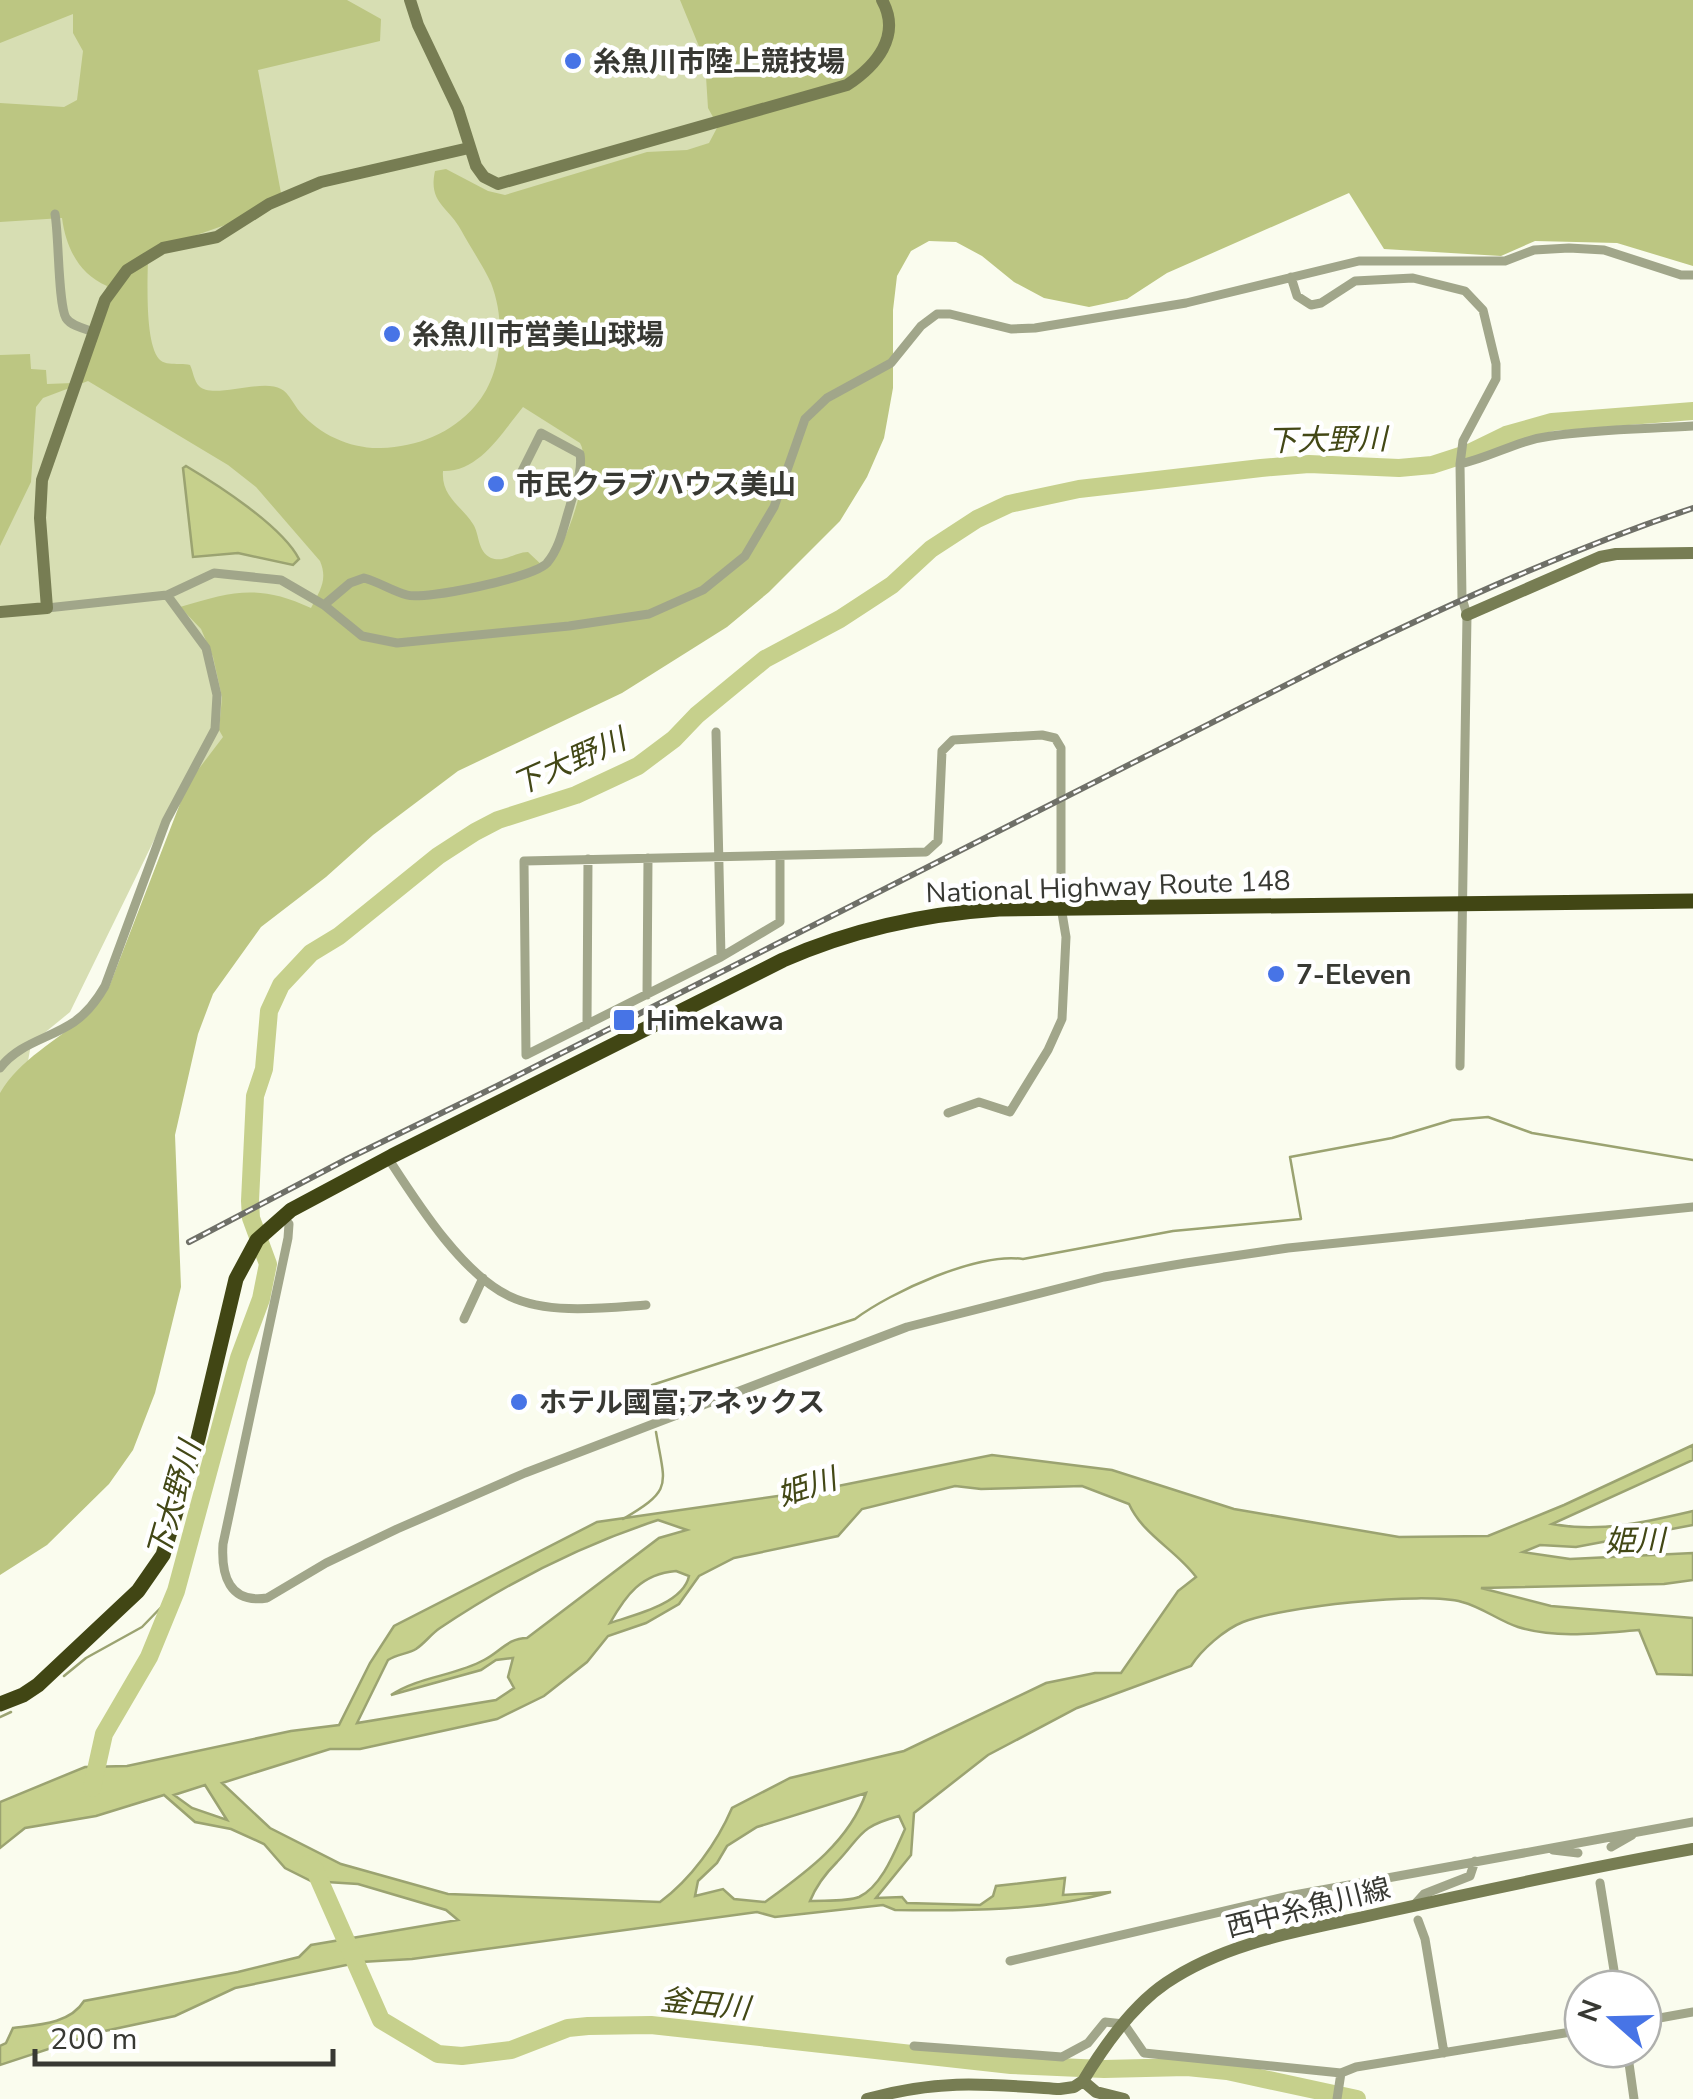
<svg xmlns="http://www.w3.org/2000/svg" width="1693" height="2099" viewBox="0 0 1693 2099" font-family="'Nunito Sans','Noto Sans JP',sans-serif">
  <style>
    .green { fill: #d7deb3 }
    .forest { fill: #bcc682; fill-rule: evenodd }
    .water { fill: #c6d08c; stroke: #9ba371; stroke-width: 2.5; fill-rule: evenodd }
    .lines { fill: none; stroke-linecap: round; stroke-linejoin: round }
    .stream { stroke: #9ba371; stroke-width: 2.5 }
    .river { stroke: #c6d08c; stroke-width: 18 }
    .street { stroke: #a1a68a; stroke-width: 9 }
    .secondary { stroke: #777d53; stroke-width: 12 }
    .highway { stroke: #414614; stroke-width: 15 }
    .rail-casing { stroke: #6f7068; stroke-width: 6 }
    .rail { stroke: #fff; stroke-width: 2.5; stroke-dasharray: 8; stroke-linecap: butt }
    .poi-dot { fill: #4774e6; stroke: #fff; stroke-width: 4 }
    .labels { text-anchor: middle; stroke-width: 9; stroke-linejoin: round; paint-order: stroke }
    .poi-label { font-size: 28px; font-weight: bold; fill: #383933; stroke: #fff; text-anchor: start }
    .street-label { font-size: 28px; fill: #383933; stroke: #fff }
    .water-label { font-size: 30px; font-style: italic; fill: #434816; stroke: #fff }
  </style>
  <rect width="100%" height="100%" fill="#fafcee"/>
  <path class="green" d="M0,0h980l-430,578 -276,92 -114,158 -90,184 -39,32 -31,180z"/>
  <path class="forest" d="M0,0h347l34,19 -1,22 -122,29 23,123 -50,30 -83,29c0,24 -4,89 11,107 7,8 23,3 31,6 3,6 4,16 9,21 13,14 63,-8 82,3 8,4 13,16 19,23 20,23 51,37 81,36 36,-1 71,-15 94,-42 28,-31 31,-85 16,-123 -6,-14 -22,-38 -30,-53 -13,-24 -33,-27 -26,-59l11,-2 42,22 17,4 142,-43 40,-2 22,-7 9,-17 -10,-18 -3,-47 -25,-61h1013v266l-76,-23 -82,-2 -34,15 -117,-7 -35,-56 -182,80 -40,26 -38,8 -45,-9 -30,-16 -32,-26 -26,-14 -27,-1 -18,10 -14,25 -4,34v78l-9,50 -17,39 -27,44 -71,71 -42,35 -105,66 -164,78 -85,64 -47,42 -65,50 -48,67 -15,40 -23,101 6,152 -26,106 -22,57 -24,34 -62,61 -47,30v-482c27,-46 81,-60 109,-106l79,-204 35,-46 -4,-7 3,-33 -9,-40 -12,-28 -21,-22c53,-16 79,-23 131,1 9,-18 17,-28 9,-47l-64,-74 -28,-22 -140,-84 -45,17 -7,9 -5,75 -31,64v-191l30,-1 1,15 15,1 1,14 26,-1 34,-97c-28,-12 -41,-38 -45,-68l-62,4v-119l64,4 13,-7 6,-49 -10,-18v-19l-73,29zM523,407l57,36c14,25 -14,106 -34,126l-18,-17c-13,0 -24,11 -37,6 -14,-7 -11,-23 -18,-34 -12,-19 -32,-27 -30,-53 36,1 58,-37 80,-64z"/>
  <path class="water" d="M186,466c32,19 96,60 113,93l-6,6 -55,-12 -45,4 -10,-89z
    M1693,1445v15l-141,64c49,9 94,-2 141,-13v14l-117,22 -36,-2 -17,7 47,7 123,-6v27l-29,4 -183,4 70,18 142,12v57l-36,-1 -18,-44c-38,3 -83,9 -121,-3 -19,-6 -36,-20 -56,-25 -39,-11 -181,5 -219,20 -18,7 -42,28 -52,44l-114,42 -89,47 -74,58 -3,42 -35,43 26,-1 5,6 73,2 13,-9 3,-10 69,-8 -2,17 48,-3c-66,19 -147,19 -216,18l-12,-5 -108,12 -18,-5 -345,47 -51,3 -126,26 -60,28 -75,16 -100,33v-19l6,-3 7,-15c24,-3 57,-4 71,-27l154,-29 61,-15 12,-12 147,-25 -12,-10 -88,-26 -47,-3 -26,-13 -21,-24 -33,-15 -36,-7 -31,-27 -68,21 -71,12 -25,20v-46l85,-35 42,-1 164,-35 48,-6 31,-62 24,-37 203,-104 216,-31 179,-36 120,15 122,39 165,28 89,-1 76,-31zM955,1486l26,3 101,-3 47,18c14,31 47,46 67,73l-18,14 -57,82h-26l-49,10 -142,68 -114,27 -58,30c-15,35 -41,71 -72,94l-212,-8 -107,-30 -71,-36 -48,-45 108,-34h30l137,-30 47,-23 43,-34 21,-26 38,-13 33,-19 20,-28 35,-18 104,-22 24,-27zM658,1520l29,10 -28,8 -132,100c-19,0 -27,14 -43,22 -29,16 -64,16 -93,35l90,-25 15,-10 17,-2 -5,19 6,11 -18,12 -139,23 31,-63c9,-6 20,-6 28,-11 9,-6 15,-15 24,-21 67,-45 142,-83 218,-108zM676,1571l13,5c-6,28 -55,39 -79,47 16,-28 31,-49 66,-52zM205,1785l22,35 -35,-12 -18,-13zM866,1793c-17,49 -61,80 -101,109l-31,-3 -11,-10 -28,7 3,-15 19,-18 10,-17 30,-19zM899,1816l6,13c-10,22 -23,57 -46,68 -12,5 -36,3 -49,4 6,-15 15,-27 27,-39 26,-28 22,-35 62,-46z"/>
  <g class="lines">
    <path class="stream" d="M653,1416l-1,-31 203,-66c36,-27 123,-67 168,-60l150,-28 128,-12 -11,-62 102,-19 60,-18 36,-3 44,16 161,27
      M623,1519c51,-30 42,-33 33,-87
      M64,1676l22,-18 56,-31 33,-34
      M0,1717l11,-5"/>
    <path class="river" d="M92,1788l12,-54 45,-77 27,-66 63,-233 22,-59 7,-35 -17,-46 -1,-17 5,-105 9,-27 5,-58 12,-26 30,-32 28,-17 99,-80 37,-24 23,-12 78,-25 62,-29 36,-27 23,-24 68,-56 75,-40 52,-34 39,-36 46,-30 32,-15 70,-15 182,-21 48,-4 90,4 33,-3 37,-12 37,-18 46,-13 141,-11
      M308,1864l6,4 67,152 57,34 24,2 49,-6 57,-22 20,-2 63,-1 360,40 93,4 83,-2 40,4 130,28"/>
    <path class="street" d="M55,214c4,22 3,90 11,104 5,8 19,11 28,14
      M1291,277l6,19 14,9 10,-2 34,-22 58,-3 52,13 18,19 13,54v15l-33,62 -3,23 2,134 5,17 -7,451
      M1460,464c32,-7 58,-24 91,-28 46,-7 95,-7 142,-10
      M324,605l26,-22 14,-5c15,4 28,13 43,17 19,5 126,-17 140,-32 13,-15 17,-38 23,-57 4,-16 13,-35 10,-52l-39,-21 -22,44
      M47,608l120,-13 47,-22 67,7 43,25 38,31 35,7 172,-17 80,-12 54,-24 42,-34 29,-49 31,-88 22,-21 64,-35 30,-37 16,-12h13l61,15 24,-1 151,-25 173,-42h146l29,-11 35,-2 35,2 77,25h12
      M716,732l5,225
      M780,856v66l-59,35 -195,98 -2,-194 402,-9 12,-11 4,-90 11,-11 89,-5 13,3 6,10v159l5,30 -4,82 -14,31 -38,62 -31,-10 -31,11
      M647,995l1,-137
      M587,1025l1,-166
      M0,1068c19,-25 49,-29 74,-46 13,-9 23,-22 31,-36l61,-165 49,-92 2,-34 -11,-47 -39,-53
      M388,1158c28,43 73,115 121,138 39,19 95,12 137,9
      M282,1216l7,8 -1,14 -65,306c-2,31 6,60 44,54l59,-35 71,-34 128,-56 382,-146 197,-50 82,-14 102,-15 405,-41
      M464,1319l19,-41
      M1611,1847l21,-12
      M1553,1850l25,3
      M1600,1883l17,106
      M1415,1904l9,-10 46,-18 5,-15
      M1418,1920l7,19 19,114
      M1010,1961l279,-65 404,-74
      M1643,2021l50,-9
      M914,2046l148,11 26,-14 17,-21 19,2 20,29 197,20
      M1627,2049l7,50
      M1337,2099l4,-26 15,-6 227,-37"/>
    <path class="secondary" d="M410,0l8,25 40,84 18,57 8,11 14,7 349,-99c29,-19 55,-49 35,-85
      M0,612l47,-4 -7,-90 2,-38 63,-180 22,-30 36,-22 54,-11 52,-33 52,-22 148,-34
      M1467,615l133,-58 16,-3 77,-1
      M1083,2081l13,11 28,7
      M867,2099c74,-20 118,-15 193,-10l14,-2 9,-6c21,-35 49,-75 83,-98 63,-43 142,-53 215,-70 104,-23 207,-45 312,-64"/>
    <path class="highway" d="M0,1704l23,-9 15,-10 100,-94 25,-36 35,-116 38,-160 21,-39 34,-30 101,-54 391,-196c70,-31 140,-46 216,-51l694,-8"/>
    <defs>
      <path id="rail" d="M189,1242l158,-83 150,-73 844,-429c115,-56 230,-108 352,-149"/>
    </defs>
    <use href="#rail" class="rail-casing"/>
    <use href="#rail" class="rail"/>
  </g>
  <g class="poi-dot">
    <circle cx="573" cy="61" r="10"/>
    <circle cx="392" cy="334" r="10"/>
    <circle cx="496" cy="484" r="10"/>
    <circle cx="1276" cy="974" r="10"/>
    <rect x="612" y="1008" width="24" height="24" rx="5"/>
    <circle cx="519" cy="1402" r="10"/>
  </g>
  <g class="labels">
    <g class="poi-label">
      <text x="593" y="71">糸魚川市陸上競技場</text>
      <text x="412" y="344">糸魚川市営美山球場</text>
      <text x="516" y="494">市民クラブハウス美山</text>
      <text x="1296" y="984">7-Eleven</text>
      <text x="646" y="1030">Himekawa</text>
      <text x="539" y="1412">ホテル國富;アネックス</text>
    </g>
    <g class="street-label">
      <text transform="translate(1108 886) rotate(-2)" y="10">National Highway Route 148</text>
      <text transform="translate(1308 1907) rotate(-14)" y="10">西中糸魚川線</text>
    </g>
    <g class="water-label">
      <text transform="translate(1327 440) rotate(-1)" y="10">下大野川</text>
      <text transform="translate(569 762) rotate(-24)" y="10">下大野川</text>
      <text transform="translate(807 1487) rotate(-18)" y="10">姫川</text>
      <text transform="translate(174 1500) rotate(-74)" y="10">下大野川</text>
      <text transform="translate(1635 1541) rotate(-1)" y="10">姫川</text>
      <text transform="translate(705 2004) rotate(6)" y="10">釜田川</text>
    </g>
  </g>
  <g transform="translate(1613 2019) rotate(290)"><circle r="48" fill="#ffffff" stroke="#afb0ad" stroke-width="2.5"/>
  <path d="M0-8L18 38L0 25L-18 38Z" fill="#4774e6"/>
  <text y="-15" font-size="28" font-weight="bold" text-anchor="middle" fill="#383933">N</text>
  </g>
  <path d="M35 2049v15h298v-15" fill="none" stroke="#383933" stroke-width="5"/>
  <text x="50" y="2049" font-size="30" fill="#383933" stroke="#ffffff" stroke-width="8" paint-order="stroke">200 m</text>
</svg>
